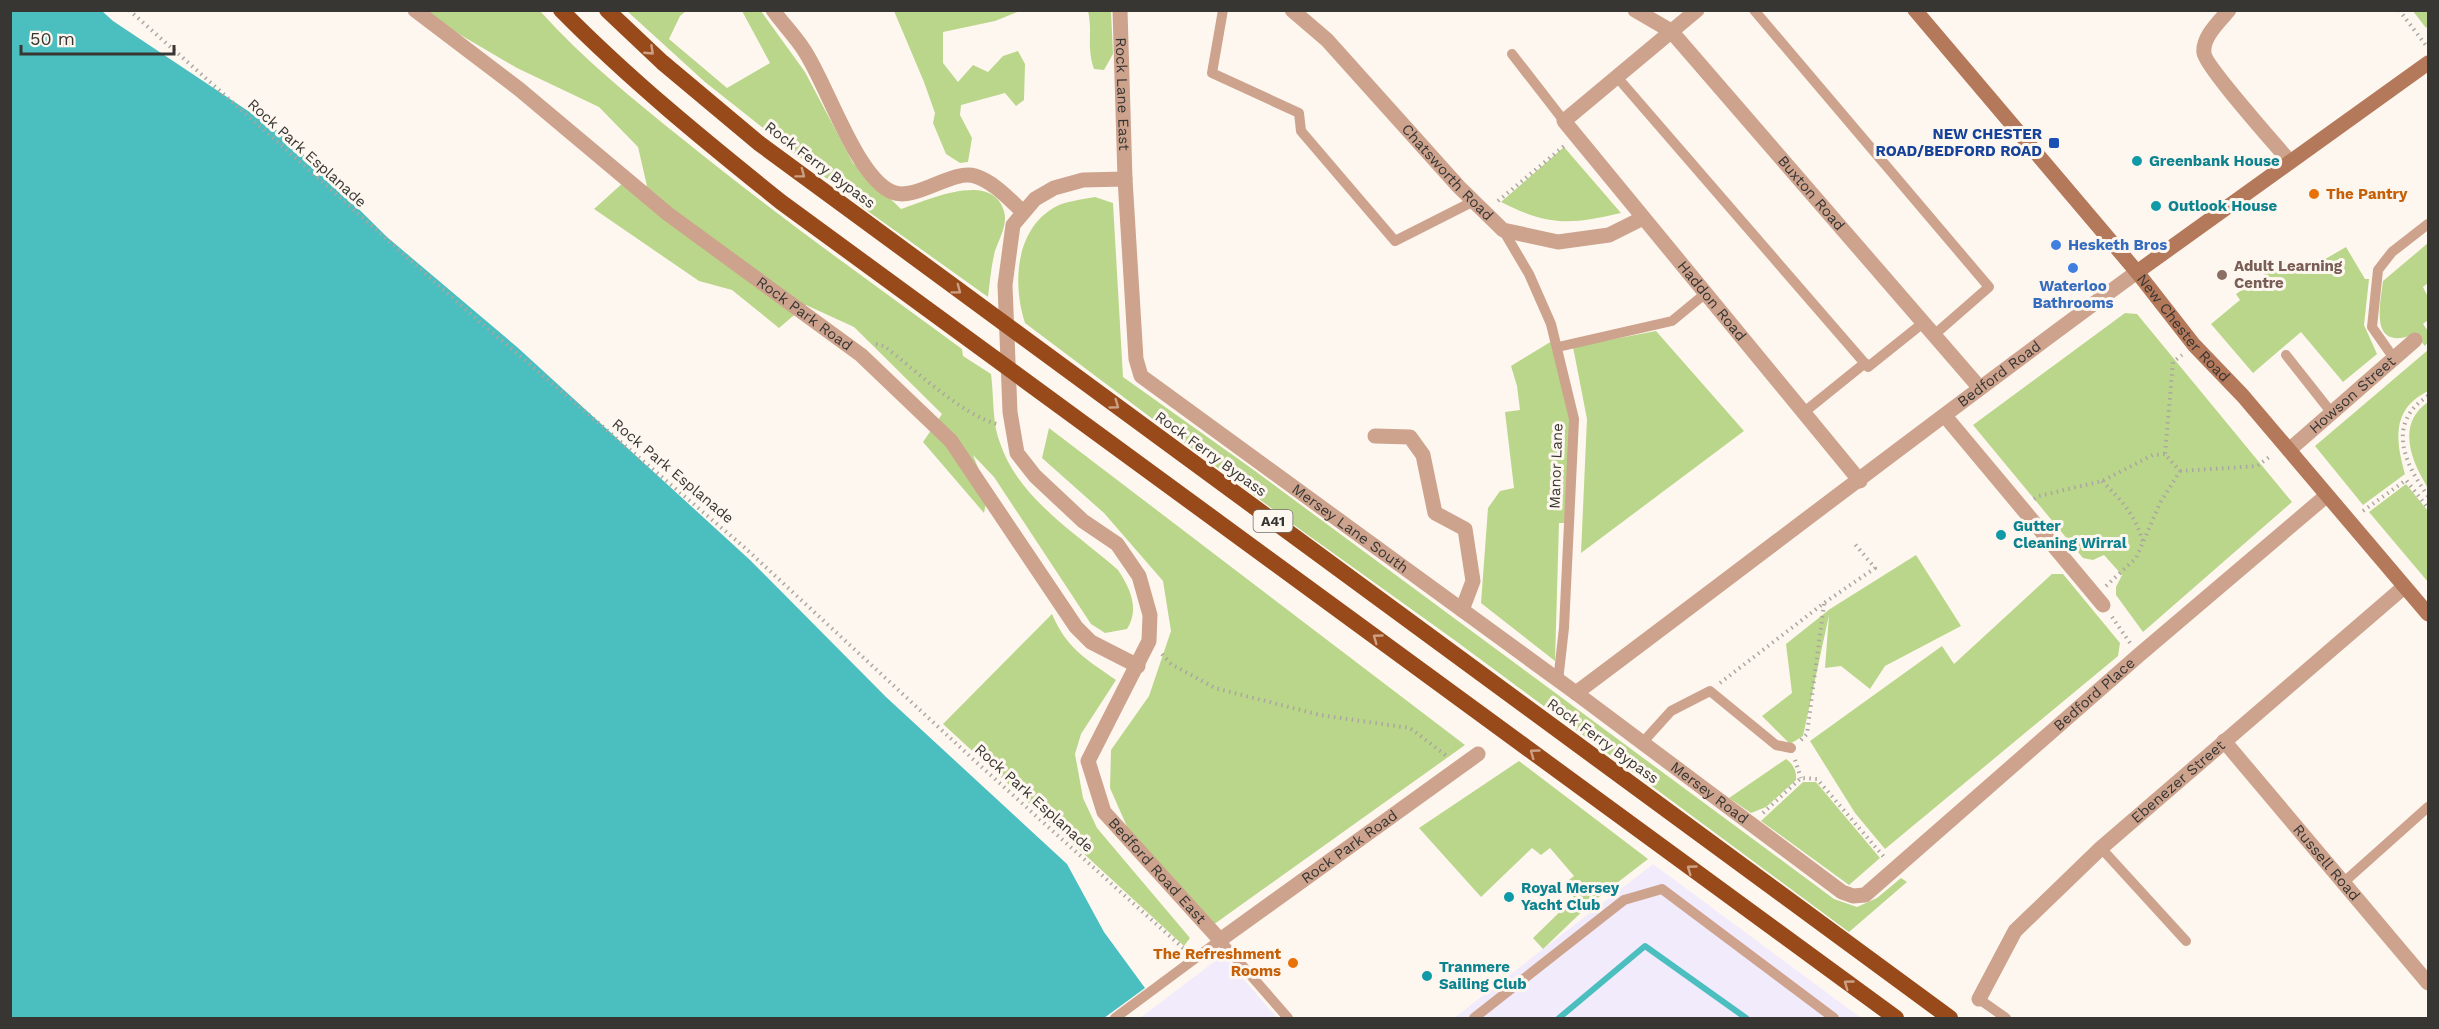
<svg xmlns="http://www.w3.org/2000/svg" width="2439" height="1029" viewBox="0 0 2439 1029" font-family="'Work Sans',sans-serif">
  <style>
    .industrial { fill: #f1ebfc }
    .green { fill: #bad68a }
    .water { fill: #4bbebf }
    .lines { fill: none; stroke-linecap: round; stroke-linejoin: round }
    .stream { stroke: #4bbebf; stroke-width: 6 }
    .path { stroke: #aba6a1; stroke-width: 4; stroke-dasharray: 1.5 4.5; stroke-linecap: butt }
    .service { stroke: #cda38e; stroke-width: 10 }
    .minor { stroke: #cda38e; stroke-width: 15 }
    .secondary { stroke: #b4785a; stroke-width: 15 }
    .trunk { stroke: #984a1a; stroke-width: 16 }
    .oneway { stroke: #cba085 }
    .transit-dot { fill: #1a4fb4; stroke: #fef7f0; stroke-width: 2 }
    .culture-dot { fill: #0f9aa8; stroke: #fef7f0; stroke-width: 2 }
    .food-dot { fill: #e8710a; stroke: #fef7f0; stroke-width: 2 }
    .shop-dot { fill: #3f7fe0; stroke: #fef7f0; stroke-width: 2 }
    .education-dot { fill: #8d6e63; stroke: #fef7f0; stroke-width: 2 }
    .labels { text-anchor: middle; stroke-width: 6; stroke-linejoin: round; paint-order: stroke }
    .shield { fill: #fef7f0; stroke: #73706c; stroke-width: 1.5 }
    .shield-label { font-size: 14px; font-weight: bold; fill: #383633 }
    .street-label { font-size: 15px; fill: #383633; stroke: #fef7f0 }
    .transit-label { font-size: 15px; font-weight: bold; fill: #164399; stroke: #fef7f0; text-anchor: end }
    .culture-label { font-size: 15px; font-weight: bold; fill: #0d838f; stroke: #fef7f0; text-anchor: start }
    .food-label { font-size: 15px; font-weight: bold; fill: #c56008; stroke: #fef7f0; text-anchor: start }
    .shop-label { font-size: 15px; font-weight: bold; fill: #366cbe; stroke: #fef7f0; text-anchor: start }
    .education-label { font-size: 15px; font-weight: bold; fill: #785e54; stroke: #fef7f0; text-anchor: start }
  </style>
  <rect width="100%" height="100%" fill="#fef7f0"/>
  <path class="industrial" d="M1653,864l208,154h-407z
    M1223,955l54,63h-137z"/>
  <path class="green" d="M425,11h115c43,48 95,90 145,130 90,73 184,140 277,208l1,7 28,18c3,22 1,49 9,69 19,56 75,89 118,127 12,18 22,39 9,59l-22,4 -14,-9 -97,-147 -21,-22 15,38 -4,20 -61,-71 19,-28 -88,-87 -48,-22 -27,23 -47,-38 -33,-9 -105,-72 31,-28 22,5 -9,-39 -39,-40 -82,-39 -82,-48z
    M627,11h59l-6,5 -11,23 58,49 43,-25 -28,-52h19l44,61 48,91 48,46c27,-9 91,-39 103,2 4,14 -5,28 -9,40 -4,15 -5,31 -7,46l-119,-85 -164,-130z
    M894,11h126l-25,10 -52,11v31l15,19 15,-17 15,7 15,-16 15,-5 7,13 -1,36 -8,6 -11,-13 -44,12 -1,10 12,23 -4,24 -8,1 -14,-9 -13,-31 2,-10 -11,-31z
    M1088,11h23l2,43 -9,16 -10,-1c-8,-23 -1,-37 -6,-58z
    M2413,11h15v14l-2,3z
    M1564,147l57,66c-51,12 -73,13 -120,-11z
    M1095,197l18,6 10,174 128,91 583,431 23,8 20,-9 24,-20 6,4 -58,50 -396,-293 -166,-119 -262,-197c-13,-40 -10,-97 34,-118 11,-4 25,-6 36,-8z
    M2428,243v40l-5,4 5,10v23l-5,4 5,7v11l-3,4 -10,-12c-46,18 -35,-27 -32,-53z
    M2346,247l19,32h4l-5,46 13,29 -34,28 -42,-50 -48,41 -42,-49 29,-24 -4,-6 47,-32 3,2 7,-4 8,13z
    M2125,313l12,1 155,188 -149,130 -27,-37v-8l6,-12 -18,-20 -11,5 -10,-2 -110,-133z
    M1656,331l88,100 -163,122 6,-134 -14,-72z
    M1552,341l18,79 -5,103h-6l-4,138 -74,-58 7,-95 12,-17 14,-3 -9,-76 15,-2 -3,-24 -6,-20z
    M2428,350v41c-36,18 -33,48 -23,83l-42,31 -48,-59z
    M2428,402v86c-17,-27 -32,-64 0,-86z
    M1049,428l416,317 -252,180 -85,-96 -18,-41 1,-38 38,-54 22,-65 -8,-50 -59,-68 -62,-55z
    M2406,484l22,27v71l-59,-70z
    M1916,555l45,71 -76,40 -15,23 -29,-23 -16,2 4,-53 -26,121 -13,8 -28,-28 30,-23 -6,-49 44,-35z
    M2052,574h11l57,69 -2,13 -233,193 -30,-36 -45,-72 132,-95 12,18z
    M1052,614c15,35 34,45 64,66l-35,54 -6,20 8,44 14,30 93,110 -6,8 -241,-222z
    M1786,759c7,5 11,12 10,21l-30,27 -15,6 -22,-15z
    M1519,761l129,98 -57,44 -48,46 -10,-11 41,-40 -9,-15 9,-7 -24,-28 -9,7 -9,-7 -51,49 -62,-69z
    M1803,782h13l64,76 -31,27 -88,-64z"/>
  <path class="water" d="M10,11h92l11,10 171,114 103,102 130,110 233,213 136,137 181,167 37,68 41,56 -41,30h-1093z"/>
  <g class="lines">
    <path class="stream" d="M1559,1018l86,-72 101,72"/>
    <path class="path" d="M129,10l344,306 271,231 231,214 209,188
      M2399,10l29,38
      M1498,201l66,-55
      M876,344l8,2c29,22 78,69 113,78
      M2428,396c-42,27 -24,67 0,100
      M2180,471l77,-5 15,-11
      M2102,481c20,20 33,33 41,61
      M2034,499l5,-3 63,-15 51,-26 12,-1
      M2363,511l43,-31 22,28
      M2106,586l30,-28 24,-55 20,-32 -15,-17 8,-92 9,-7
      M2112,617l18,26
      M1162,654l9,10 44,24 105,27 90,13 38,29
      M1720,683l104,-80 51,-35 -21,-25
      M1801,740l6,-6 17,-130
      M1795,760l6,18
      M1763,813l38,-35 16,1 67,78"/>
    <path class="service" d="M1223,10l-11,63 87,40 2,18 94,110 79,-40
      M1754,10l235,277 -55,48
      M1512,54l52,67
      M1617,77l251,290 55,-44
      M1503,230l26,44 22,50 23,95 -10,209 -6,53
      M1558,347l114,-26 34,-28
      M2286,355l45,57
      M2393,357l-21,-30 6,-57 14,-18 36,-28
      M1803,413l62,-50
      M1643,742l28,-31 39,-20 66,54 15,3
      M2101,848l85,93
      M2344,882l84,-75
      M1979,999l27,19
      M1115,1018l105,-78 68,78
      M1474,1018l150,-118 38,-11 172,129"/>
    <g class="minor">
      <path id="s1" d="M415,10l104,79 149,125 193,141 90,86 125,186 15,15 47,24"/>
      <path d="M773,10c10,14 22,26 31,40 23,34 52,127 88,142 23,10 60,-23 83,-16 19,6 34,23 48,36"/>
      <path id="s2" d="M1120,10l5,169 11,180 5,17 435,317 266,199 11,4 12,-1 274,-240 187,-159"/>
      <path id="s3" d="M1292,10l35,30 132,147 44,43 55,12 51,-7 34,-17"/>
      <path id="s4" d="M1635,10l36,21 308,356"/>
      <path id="s5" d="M1697,10l-133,111 296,360"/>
      <path d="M2229,10c-10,12 -27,27 -25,43 1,13 73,93 86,109"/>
      <path id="s6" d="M1125,179l-42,1 -29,8 -19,11 -22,26 -8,60 5,127 7,41 18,23 48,45 34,23 22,32 11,39 -1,26 -61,120 16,51 116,128 258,-186"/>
      <path d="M1945,416l158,189"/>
      <path d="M1375,436l35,1 13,18 12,58 30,16 8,52 -11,29"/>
      <path id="s7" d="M2289,450l126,-110"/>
      <path id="s8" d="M1576,693c187,-140 372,-283 561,-421"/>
      <path id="s9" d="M2224,741l204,242"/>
      <path id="s10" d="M1979,999l36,-68 86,-83 303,-261"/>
    </g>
    <g class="secondary">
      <path id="s11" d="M1915,10l222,262 57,73 49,51 185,218"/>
      <path d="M2137,272l291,-209"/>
    </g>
    <path class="trunk" d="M561,10c69,70 144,131 220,192l1115,816
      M607,10l55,52 98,82 1190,874"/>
  </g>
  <defs><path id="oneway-chevron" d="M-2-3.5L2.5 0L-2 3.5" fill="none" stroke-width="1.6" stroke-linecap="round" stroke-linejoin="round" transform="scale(1.5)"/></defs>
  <g class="oneway">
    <use href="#oneway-chevron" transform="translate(650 51) rotate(43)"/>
    <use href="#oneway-chevron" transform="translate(801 174) rotate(37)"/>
    <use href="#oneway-chevron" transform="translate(957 290) rotate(37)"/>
    <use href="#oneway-chevron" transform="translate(1115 405) rotate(36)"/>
    <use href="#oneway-chevron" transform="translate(1377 638) rotate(-144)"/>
    <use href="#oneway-chevron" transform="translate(1534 753) rotate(-144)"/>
    <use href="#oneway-chevron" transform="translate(1691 869) rotate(-144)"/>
    <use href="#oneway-chevron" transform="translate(1848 984) rotate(-144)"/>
  </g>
  <rect class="transit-dot" x="2048" y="137" width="12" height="12" rx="3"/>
  <g class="culture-dot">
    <circle cx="2137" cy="161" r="6"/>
    <circle cx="2156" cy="206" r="6"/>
    <circle cx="2001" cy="535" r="6"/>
    <circle cx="1509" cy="897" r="6"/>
    <circle cx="1427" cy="976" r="6"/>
  </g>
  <g class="food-dot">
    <circle cx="2314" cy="194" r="6"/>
    <circle cx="1293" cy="963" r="6"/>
  </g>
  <g class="shop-dot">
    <circle cx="2056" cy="245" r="6"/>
    <circle cx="2073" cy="268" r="6"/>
  </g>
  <circle class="education-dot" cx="2222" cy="275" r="6"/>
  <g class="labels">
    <rect class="shield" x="1253.5" y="510" width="39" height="22" rx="4.5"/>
    <g class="shield-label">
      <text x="1273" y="526">A41</text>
    </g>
    <g class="street-label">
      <text dy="5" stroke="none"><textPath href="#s2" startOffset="84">Rock Lane East</textPath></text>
      <text transform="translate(307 153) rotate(42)" y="5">Rock Park Esplanade</text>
      <text transform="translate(820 165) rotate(37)" y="5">Rock Ferry Bypass</text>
      <text dy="5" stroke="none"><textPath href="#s3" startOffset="225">Chatsworth Road</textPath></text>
      <text dy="5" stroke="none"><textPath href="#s4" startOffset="256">Buxton Road</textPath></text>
      <text dy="5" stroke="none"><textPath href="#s5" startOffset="406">Haddon Road</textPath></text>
      <text dy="5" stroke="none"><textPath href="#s1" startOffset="494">Rock Park Road</textPath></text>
      <text dy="5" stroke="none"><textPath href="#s11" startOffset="416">New Chester Road</textPath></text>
      <text dy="5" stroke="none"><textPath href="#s8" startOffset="530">Bedford Road</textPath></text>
      <text dy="5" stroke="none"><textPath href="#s7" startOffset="84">Howson Street</textPath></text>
      <text transform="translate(1211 454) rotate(36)" y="5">Rock Ferry Bypass</text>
      <text transform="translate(1556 466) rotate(-88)" y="5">Manor Lane</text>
      <text transform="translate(673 471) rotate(40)" y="5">Rock Park Esplanade</text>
      <text dy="5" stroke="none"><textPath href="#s2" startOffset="626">Mersey Lane South</textPath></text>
      <text dy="5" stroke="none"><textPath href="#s2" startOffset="1566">Bedford Place</textPath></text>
      <text transform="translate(1603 741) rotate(36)" y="5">Rock Ferry Bypass</text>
      <text dy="5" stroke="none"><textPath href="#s10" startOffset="298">Ebenezer Street</textPath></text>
      <text dy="5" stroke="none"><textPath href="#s2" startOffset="1072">Mersey Road</textPath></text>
      <text transform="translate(1034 798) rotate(42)" y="5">Rock Park Esplanade</text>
      <text dy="5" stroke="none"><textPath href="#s6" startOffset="1119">Rock Park Road</textPath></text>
      <text dy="5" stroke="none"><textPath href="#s9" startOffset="159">Russell Road</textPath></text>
      <text dy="5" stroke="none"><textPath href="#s6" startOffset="866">Bedford Road East</textPath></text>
    </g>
    <g class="transit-label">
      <text x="2042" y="139">NEW CHESTER<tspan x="2042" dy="17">ROAD/BEDFORD ROAD</tspan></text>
    </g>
    <g class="culture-label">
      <text x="2149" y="166">Greenbank House</text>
      <text x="2168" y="211">Outlook House</text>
      <text x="2013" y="531">Gutter<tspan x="2013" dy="17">Cleaning Wirral</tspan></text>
      <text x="1521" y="893">Royal Mersey<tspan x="1521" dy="17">Yacht Club</tspan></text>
      <text x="1439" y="972">Tranmere<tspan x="1439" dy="17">Sailing Club</tspan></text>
    </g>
    <g class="food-label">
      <text x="2326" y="199">The Pantry</text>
      <text x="1281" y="959" text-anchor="end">The Refreshment<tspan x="1281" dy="17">Rooms</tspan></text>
    </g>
    <g class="shop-label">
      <text x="2068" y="250">Hesketh Bros</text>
      <text x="2073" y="291" text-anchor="middle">Waterloo<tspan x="2073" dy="17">Bathrooms</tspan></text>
    </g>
    <g class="education-label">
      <text x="2234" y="271">Adult Learning<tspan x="2234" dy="17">Centre</tspan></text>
    </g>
  </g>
  <rect width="2439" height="1029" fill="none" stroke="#383633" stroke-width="24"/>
  <path d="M21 45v9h153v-9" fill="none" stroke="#383633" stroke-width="3"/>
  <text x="30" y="45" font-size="18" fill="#383633" stroke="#fef7f0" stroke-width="4.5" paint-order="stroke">50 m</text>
</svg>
